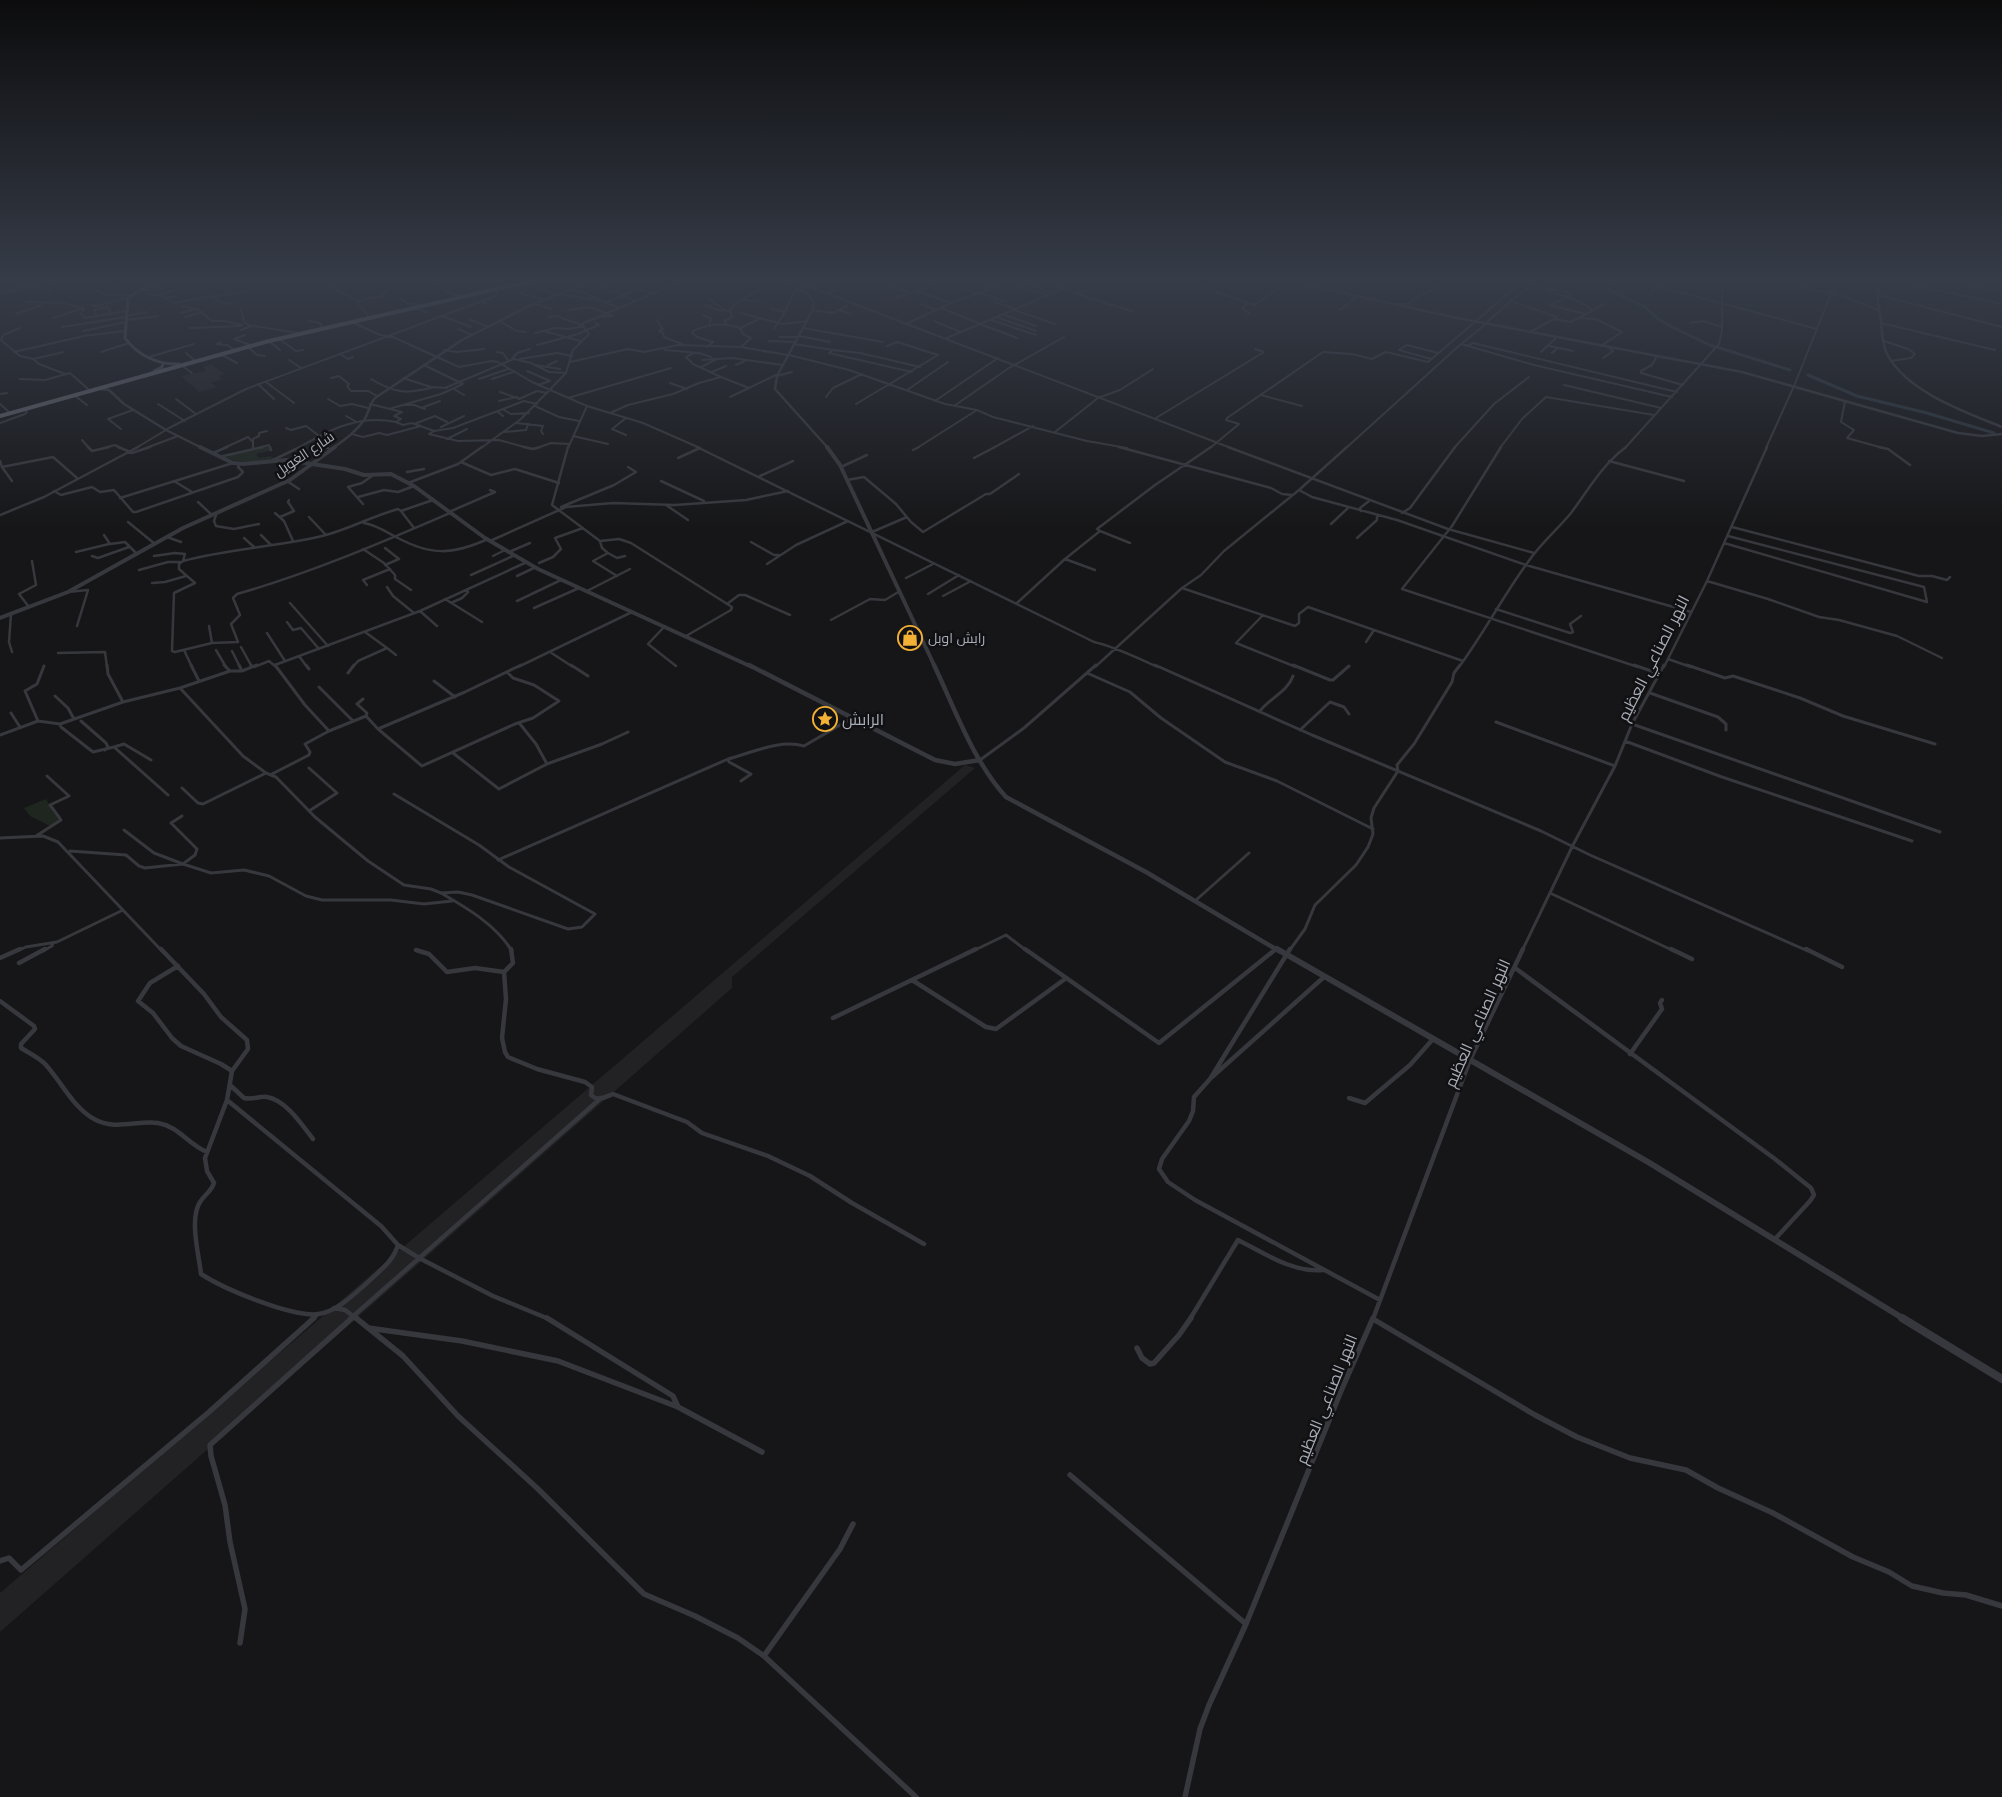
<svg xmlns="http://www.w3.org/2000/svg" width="2002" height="1797" viewBox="0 0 2002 1797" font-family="Lato,Cairo,sans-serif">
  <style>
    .built { fill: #222225 }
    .green { fill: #1e261f }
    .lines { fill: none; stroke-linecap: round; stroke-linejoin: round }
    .river { stroke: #2c353c; stroke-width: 3 }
    .minor-far4 { stroke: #37383d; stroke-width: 2 }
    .minor-far3 { stroke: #37383d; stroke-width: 2.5 }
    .minor-far2 { stroke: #37383d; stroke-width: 3 }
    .minor-far1 { stroke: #37383d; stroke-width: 4.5 }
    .minor { stroke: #37383d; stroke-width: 5.5 }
    .tertiary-far4 { stroke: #37383d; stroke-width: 2.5 }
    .tertiary-far3 { stroke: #37383d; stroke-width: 4 }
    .tertiary-far2 { stroke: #37383d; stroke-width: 4.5 }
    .tertiary-far1 { stroke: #37383d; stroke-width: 6 }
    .tertiary { stroke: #37383d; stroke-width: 8 }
    .secondary { stroke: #45474d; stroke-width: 3 }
    .trunk { stroke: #5b5e65; stroke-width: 4 }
    .labels { text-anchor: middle; stroke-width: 5; stroke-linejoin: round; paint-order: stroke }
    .far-street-label { font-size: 14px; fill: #a8adb8; stroke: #111113 }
    .far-poi-label { font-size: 14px; fill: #a8adb8; stroke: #111113; text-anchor: start }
    .street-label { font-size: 16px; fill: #a8adb8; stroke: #111113 }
    .poi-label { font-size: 16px; fill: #a8adb8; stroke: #111113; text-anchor: start }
  </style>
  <rect width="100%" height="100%" fill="#161618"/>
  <path class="built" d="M211,364l14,10 -6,2 4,3 -13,4 7,4 -18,5 -18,-16 25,-5 -3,-4z
    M965,765l10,3 -243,209v11l-732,644v-39z"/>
  <path class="green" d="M268,446l2,5 -14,3 3,4 11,-2 4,2 -3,2c-17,1 -32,5 -47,-4z
    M46,799l7,13 7,8 -10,6 -20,-10 -6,-8z"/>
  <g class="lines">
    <path class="river" d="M1606,279l9,5 -6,3v3l36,17 13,12 14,8 38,18 80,25
      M1808,375l49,21 70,17 67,20"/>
    <path class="minor-far4" d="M88,279l-6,2 23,14h25
      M191,279l7,1
      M350,279l-14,7v4l18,8 15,19
      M659,279h10
      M712,279l8,5
      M720,279l9,4
      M789,279l442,169
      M871,279l39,14
      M919,279l14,5
      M964,279l29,9
      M1015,279l38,14
      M1039,279l50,19 43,13
      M1179,279l75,26 36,-24
      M1295,279l3,2 -3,1
      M1364,279l17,5
      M1631,279l186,50
      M1771,279l71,17 37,14
      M1886,279l116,25
      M1937,279l65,12
      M697,280l12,9
      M410,282l14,2 12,-2
      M464,282l22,-3
      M1009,282l38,13
      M0,283l22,-4
      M1053,283l11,-4
      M439,284l16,-5
      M583,284l30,1 15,-4
      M599,284l5,4 -4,2
      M325,285l11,1
      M146,286h17l-2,3 -15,2
      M533,286l23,9
      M775,286l8,-3
      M1765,286l9,-7
      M115,287l24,-8
      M958,287l20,7
      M572,288l47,20
      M1545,288l26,5 -1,3 -20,9 35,9
      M140,289l7,1 -1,3 2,1 14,2 12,7 38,-7 11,8 9,-1
      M637,289l17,4
      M610,290l13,5
      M0,291l6,2 48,-11 8,2 20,-3
      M0,291l37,-8
      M485,291l28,-12
      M917,291l34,12
      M48,292l2,-5 12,-3
      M519,293l26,7
      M828,293l8,-3
      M981,293l25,9
      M1078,293l11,-3
      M160,294l13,-3
      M558,294l44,7
      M1878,295l124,32
      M622,296l14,5
      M1649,296l7,-10
      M214,297l31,-6
      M399,297l8,6 12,2
      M165,298l11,-2
      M708,298l17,12
      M896,298l53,-19
      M740,299l20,3
      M357,301l25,-5 5,-6
      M480,301l7,3
      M1511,301l23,-18c18,14 40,11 58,27
      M26,302l38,1 20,6 -3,5 4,4 41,-7
      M994,302l21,7
      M605,303l33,-14 2,-2 -2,-1 12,-7
      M1248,303l-6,5 8,6
      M535,304l17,5
      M921,304l16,6
      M1398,304h10l8,-7 39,-18
      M92,305l4,1 32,-8
      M705,305l12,5 13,1
      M182,306l15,3 15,12h12l18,4
      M415,308l12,4
      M941,308l40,16
      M241,309l3,13 4,3 50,8
      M771,309l14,3
      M568,310l22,-3 23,9 -11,1
      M812,310l20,3 15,-7
      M839,310l12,4
      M1014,310l41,14
      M1340,310l18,-14
      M181,313l14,-4
      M740,313l43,11 24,-3
      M16,314l26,-9
      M1002,314l34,12
      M703,315l8,4 -2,6
      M97,316l-3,-6 13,-3 5,7
      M126,316l20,-4v2
      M442,316l29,11
      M185,317l17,-5
      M548,317l8,-1 26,9
      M996,317l40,14
      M53,318l30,-10
      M1578,318l18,1 26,13 -21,14
      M126,320l32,-4
      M470,320l19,7
      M657,320l6,9 -4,2 4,2 1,4 20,8
      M991,320l45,15
      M309,321l11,2 2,4
      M499,321l18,10 9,1
      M934,321l27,11
      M352,322l28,13 13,2 66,30 32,-6 7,1 34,20 55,24 56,17 57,25
      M726,323l-2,-2 8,-4 -2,-8 5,-5 40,-24
      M908,323l43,-20 67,-24
      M1690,323l13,-2 19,6
      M1881,323l114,27
      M980,324l37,14
      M1486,324l-25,20 73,21 138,32
      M1489,324l-1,-3 23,-20 46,16 1,3
      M62,327l64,-10
      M20,328l-17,7 -2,5 19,16 13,3 6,5 26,10
      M190,328l50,-2
      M740,328l3,6 8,4 -10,9 52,9 56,14 96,34 32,6 16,7 94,24 40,7
      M803,328l80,14
      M458,329l14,6
      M774,329l11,-17 9,-20 36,-13
      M241,330l10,-4
      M83,331l43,-9
      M544,331l36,10
      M1530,332l24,-13 17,3 33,-18
      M535,333l20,-5 14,1 15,-3
      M245,335l-11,4 16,6
      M799,336l31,6
      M779,337h19
      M947,338l118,-50
      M279,339l17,12 7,-1
      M269,341l11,9
      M769,341l26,1
      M1884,341l24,8 7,5 -4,4 -20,3
      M221,342l-4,2 10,1 6,4
      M794,344l39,6 -4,3 83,19
      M537,345l41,-11 21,-9 -3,-2
      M1467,346l6,-3 204,49
      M1549,346l24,5
      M248,347l9,8 8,1
      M707,347l6,-5 -16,-5 -5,-4 1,-2c16,-7 30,-9 47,-3l21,-10
      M444,350l13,2 27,-3
      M665,350l34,3 12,4
      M833,350l27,3 60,14
      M14,352l70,-16 41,-5
      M101,352l28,-9
      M496,352l7,1 5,7
      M1541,352l16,-15
      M186,353l8,7
      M694,353l-8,4 7,7 28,13
      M1552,353l6,-5
      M220,354l17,9
      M340,354l8,5 5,-2
      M1657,356l-5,9 -11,6v2l42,12
      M149,357l45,-13
      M1603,358l10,-7 -5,-4
      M33,359l31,-7
      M512,359l5,-6 13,-4
      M520,359l37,-6 15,3
      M1431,359l-32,-9 8,-5 31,8
      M289,360l12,8
      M702,360l30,-2 51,7
      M570,362l58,-13 16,3 34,-7 63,2
      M181,365l11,8
      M535,365l25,4
      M548,365l9,-4
      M736,365l9,-4
      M701,367l16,-8
      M527,371l23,10 -12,4
      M712,372l14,-6
      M777,376l15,-4
      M331,378l8,-2 10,8 -2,2 4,5h17l9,5
      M403,378l28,9 16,1
      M20,379l25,1 25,-7 18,16
      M371,379c25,15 36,15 64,8
      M479,379l29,-10
      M492,379l21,-7
      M266,382l28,21
      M670,383l17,6
      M258,384l16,15
      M1564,385l97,23
      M445,388l69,-29 17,4 18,9 17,1
      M454,389l10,6
      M907,390l41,-28
      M500,392l20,7
      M0,394l7,-1
      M74,395l13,10
      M1261,395l41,11
      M730,397l19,-9
      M826,397l7,-9 29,-14
      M568,398l103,-30
      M176,399l20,15
      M328,399l12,7 12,-2 16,4
      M519,399l18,-8 10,2
      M499,401l18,-4
      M935,401l63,-43
      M1845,401l-4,21 13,8 -7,8 36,10
      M0,404l9,8
      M158,404l27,17
      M856,404l82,-49 -41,-13 -10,4
      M402,405h12l11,4
      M535,406l24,11 20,4
      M954,406l55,-38 55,-31
      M421,408l19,-7
      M389,409l52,-15 22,-10 -39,-19
      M502,409l9,5 18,-1
      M497,411l6,5
      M610,413l18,-8 45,-11 26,-11 22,-6 28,11 29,-14
      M346,416l9,5
      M626,418l-14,11 14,6
      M1156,418l108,-66 -9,-3
      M396,422l7,3 9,-2 22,8 -5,3 29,7 41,-1 29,8
      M0,423l25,-9 2,-2 -3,-3
      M516,423l27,3 -2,5 2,3
      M414,424l21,-8 12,6
      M441,427l23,-11
      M286,428l5,2 15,-4 12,9
      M121,429l-13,-10 25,-9
      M165,430l81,-41 247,-92 4,-4 -1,-3
      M434,431l19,-3 71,-27 13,3
      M505,432l21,-2 2,-6
      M1055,432l43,-34 22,-8 33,-21
      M352,434l11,3 16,-4 8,2 34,-9
      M573,436l35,8
      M324,439l3,9
      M447,439l20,-10
      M82,440l7,8
      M104,448l11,-3 6,3
      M136,448l30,-18
      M146,448l32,-12
      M224,448l24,-11 4,4
      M253,448v-9l6,-3v-3l8,-2
      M257,448l12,-3 1,3
      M298,448c31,-18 61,-34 98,-26l5,-3 -7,-3 8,-4 -32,-8
      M481,448l40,-29 45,-46 7,-23 16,-16 -7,-9 2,-2 82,-35 37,-9
      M537,448l14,-5 18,1
      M568,448l19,-42
      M917,448l60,-38
      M993,448l40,-22
      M1210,448l29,-24 -13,-4 1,-2 96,-66 29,2 20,5 14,-7 42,10 97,-83
      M1346,448l115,-104
      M1454,448l40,-44 35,-27
      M1500,448l22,-29 24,-22 108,18
      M1625,448l94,-104 3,-13v-43l3,-3v-6
      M1766,448l28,-62 43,-107"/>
    <path class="minor-far3" d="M88,447l4,4 17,-4
      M118,447l10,4
      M253,447v2
      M270,447l1,3
      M326,447l5,3
      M524,447l9,2 7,-2
      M568,447l-16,58 48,36 2,7 6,5 -15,8 24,15
      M697,447l397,195c22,5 43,16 64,25
      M1119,447l152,41 11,6 10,1
      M1228,447l220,82 86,24
      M1501,447l-49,79 -50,63 236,78
      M1879,447l9,2 22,16
      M913,450l6,-3
      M127,452l5,1 18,-6
      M213,453l14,-6
      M219,457l44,-10
      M678,458l22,-10
      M974,458l21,-11
      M273,460l27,-13
      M0,461l2,6 51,-10 24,21
      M1609,461l75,20
      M461,462l30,13 24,-6 44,14
      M2,467l10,14
      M841,467l26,-12
      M407,472l17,-3
      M760,476l33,-15
      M847,480l17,-3 32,27 15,18 12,10 63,-38h4l29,-20
      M174,481l18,11
      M287,481l12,8
      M661,481l43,20
      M408,483l50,-19 24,-17
      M1299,490l13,7 85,23 129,45 165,47
      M54,491l7,4 31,-8 8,5 14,-2 19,22h3l102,-35 5,-5 -5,-5 2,-3
      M358,497l26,-7 14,2 16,-6
      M120,498l113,-35
      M198,502l14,13
      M363,504l-15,-17 14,-4 10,-7
      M666,505l22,15
      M561,507l53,-22 22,-13 -8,-5
      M401,511l13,17
      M1361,511l-1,-3 9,-7
      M217,512l-3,9 2,5 18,3 25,-5
      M449,512l46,-20 -5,-2
      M275,513l9,8 9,20
      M1402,513l8,-5 45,-61
      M0,515l44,-18 94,-50
      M280,517l14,-6 -6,-9 1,-2
      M309,517l17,18
      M128,522l27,22
      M364,523c12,2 21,8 32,14 35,19 56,18 92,2
      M1331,524l18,-17
      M1732,527l187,49h13l15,4 3,-3
      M1100,531l-3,-2 58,-44 56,-38
      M1100,531l30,12
      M872,532l35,-15
      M104,535l6,9 15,-2 12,12
      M261,535l10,10
      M167,537l14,5
      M244,538l10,9
      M1357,538l20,-18v-5
      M490,541l76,-34 47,-4 62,2 71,-5 42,-9
      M600,541l19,-2 12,4 101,64 -1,3 -45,26
      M751,542l23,13h5
      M1724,543l203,59 -3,-15 -196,-51
      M385,548l14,11 -14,6
      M363,549l21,14 11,12v4l16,11
      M76,552l33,-8
      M509,552l21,-9
      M608,553l9,5 8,-2
      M92,556l6,2 31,-11
      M154,556l21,-3 10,1 -2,7 -4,3v5l16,14 -21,10 -2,58 3,1 37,-9 26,-1 -7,-18 9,-9 -7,-17 4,-4c74,-21 143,-51 213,-81
      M493,556l12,-6
      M1065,559l30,11
      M183,561c47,-13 96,-14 143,-26 25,-7 47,-19 72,-26l3,2 32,-11
      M539,563l14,-6 8,-8 -6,-11 28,-10
      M767,564l29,-19 52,-24
      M139,570l29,-8h12
      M471,575l44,-20
      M517,576l19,-9
      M906,578l27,-14
      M1707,581l61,18 51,18 20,3 58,16 45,22
      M152,583l13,-1 21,-6
      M367,585l-4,-5 27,-11
      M387,587l6,9 21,17
      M1182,588l113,38 4,-3v-9l9,-7 155,54
      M587,591l43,-22
      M68,592l20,-2 -11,36
      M928,594l31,-19
      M943,596l28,-15
      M445,599l37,23
      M517,601l44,-21
      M290,603l38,43
      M451,603l11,-5 6,-6 -2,-2
      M1017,603l48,-44 35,-28
      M727,604l12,-9h6l45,20
      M29,607l-10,-13 17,-9 -4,-24
      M534,608l45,-20
      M1496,609l74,24 3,-1 -3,-8 11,-8
      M420,611l17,15
      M11,614l-2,28 3,10
      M1263,615l-27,28 60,24
      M831,620l39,-21 15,1 15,-9
      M287,622l6,8 8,-2 18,21
      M209,626l3,17
      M665,626l-17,18 28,22
      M267,633l18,28
      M1366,642l8,-12
      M241,647l11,20
      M387,648l9,7
      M184,650l8,17
      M216,650l10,17
      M232,651l8,16
      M550,652l23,15
      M58,653l47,-1 2,15
      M299,656l8,11
      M1668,659l23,8
      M275,665l145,-54 107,-49
      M254,667l15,-6 7,6
      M353,667l5,-6 29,-13 -22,-16
      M518,667l114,-55
      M1095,667l87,-79 19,-13 23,-24 75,-61 48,-43
      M1459,667c25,-34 44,-71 69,-105 12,-18 29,-32 43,-49 18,-24 31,-48 55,-66
      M1664,667l43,-86 60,-134"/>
    <path class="minor-far2" d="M107,665l1,9 15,28
      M191,665l8,16
      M224,665l6,6
      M239,665l3,6
      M251,665l1,2
      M275,665l30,40 24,26 37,-15
      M306,665l3,4
      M571,665l17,11
      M1155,665l157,70 229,96 49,24 218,96
      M1293,665l37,15h3l16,-14
      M1634,665l26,9
      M1687,665l38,13 8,-2 67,22 43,18 92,28
      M348,673l6,-8
      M1087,673l43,19 31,26 64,44 52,19 96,48
      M434,681l21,16
      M319,687l34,34
      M180,688l63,68 23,17 10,4 39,40 53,44 36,24 27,4 10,4
      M1650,693l68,24 8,7v6
      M55,696l13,12 6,11
      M363,699l-6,5 10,9 -1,3 12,13 87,-37 56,-27
      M1260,711c10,-13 28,-20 33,-35
      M11,713l9,14
      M38,721l-13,-30 12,-7 7,-18
      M81,721l25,22 2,4 -3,3
      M1496,722l119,44
      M60,724l1,3 32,25 21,-5 54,48
      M520,724l16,20 11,20
      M1632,724l308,108
      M378,729l44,37 93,-42 18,-6 26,-17 -25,-16 -21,-7 -6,-6
      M1300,730l30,-28 14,5 5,7
      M0,735l38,-14 22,3 63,-22 57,-14 50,-17h12l15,-6
      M1625,741l97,36 190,64
      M114,747l10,-3 27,16
      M453,753l46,36 48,-25 55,-20 26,-12
      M980,760l44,-32 72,-63
      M309,768l28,25 -28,18
      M272,774l37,-19 1,-3 -5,-8 24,-13
      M741,781l10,-7 -22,-12 -1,-3c23,-6 52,-20 76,-13l48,-28
      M182,788l16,15 5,1 63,-31
      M394,794l85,51 30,22 86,47 -13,13 -14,2 -96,-34 -14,-3 -17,1c26,15 55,32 71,58
      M124,830l30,23 29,11 12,-9 2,-6 -26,-26 11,-7
      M36,836l25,-16 -11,-15 19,-9 -22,-20
      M0,838l43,-2 15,6 104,109
      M70,851l56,4 13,11 6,2 38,-4 28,9 33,-3 25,6 37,20 16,4h69l33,4 28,-3
      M498,860l230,-101
      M1550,893l124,58
      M1195,901l54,-48
      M416,950l2,1
      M17,951l9,-4 31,-5 66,-32
      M43,951l9,-5 1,-3
      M973,951l33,-16 21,16
      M1274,951l2,-2
      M1289,951l16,-22 10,-24 41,-40 12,-18 5,-13 -2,-16 3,-10 24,-37 -1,-6 17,-21 38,-62 2,-9 6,-8
      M1522,951l51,-106 42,-79 17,-42 32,-59"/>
    <path class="minor-far1" d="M161,949l43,45 17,23 26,23 1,9 -16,22 -5,29 -22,58 2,13 7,12c-3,9 -9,11 -14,19 -11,17 -1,53 1,72 23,15 92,44 118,40 19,-3 35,-20 48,-31 12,-12 26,-21 31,-38
      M1025,949l134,94 117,-94
      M1290,949l-80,130 -16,18 -1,14 -4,10 -27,38 -3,10 9,13 27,18 185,100
      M1671,949l21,10
      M1806,949l36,18
      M416,950l13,4 18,18 28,-4 29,4 9,-9 -2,-14
      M0,958l20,-9
      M19,963l26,-14
      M178,966l-28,17 -12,18 15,12 19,25 9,8 40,18 11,7
      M1515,968l260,191 36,29 3,7 -4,6 -35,38
      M504,972l2,27 -4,39 3,14 3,5 29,12 48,13 7,5 -1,8c7,7 14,2 22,-1l74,28 15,11 66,23 42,20 42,27 72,41
      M912,980l74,47 10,2 69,-50
      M0,1001l34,25 1,3 -14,15v4c8,5 19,10 25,17 16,18 27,42 48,54 21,12 43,1 64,4 20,3 31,22 49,29
      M833,1018l143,-69
      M1630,1054l32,-45 -2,-6 2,-3
      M1212,1077l112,-100
      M230,1085l14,13c8,2 15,-2 23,-1 19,3 35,28 46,42
      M1349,1098l16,5 45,-38 23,-26
      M227,1100l154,126 17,19 21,13 74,38 56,23
      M334,1308l11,2 12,9
      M312,1319l6,-5
      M350,1319l251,-221
      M1190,1319l48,-79c26,13 55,33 85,30
      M1373,1319l97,-259 53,-111"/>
    <path class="minor" d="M356,1318l47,38 55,60 79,72 107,106 51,22 43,22 26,18 152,141
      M547,1318l126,78 5,11 84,45
      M1373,1319l162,96 42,22 53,21 56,12 32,18 55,25 80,44 36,15 23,14 31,7 23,2 36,11
      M368,1328l94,13 96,20 120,46
      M1137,1348l5,10 8,6 4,-1 25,-28 12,-17
      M1070,1475l176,149
      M0,1561l9,-3 12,12 188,-158 105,-94
      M240,1643l5,-34 -15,-67 -5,-37 -14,-49 -1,-11 142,-127
      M764,1656l76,-107 13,-25
      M1185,1797l15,-68 9,-24 37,-81 95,-233 32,-73"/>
    <path class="tertiary-far4" d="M427,279c15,6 18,16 35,17
      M775,279l33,15 6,8 -2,9 -35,65 -2,13 53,59
      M1280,279l177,39 285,54 216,61 24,3 20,-2
      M1881,279c-6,13 -2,28 0,42 1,11 1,23 6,33 20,38 78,58 115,73
      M100,389l9,1 15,14 42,26 36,18
      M333,448c11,-8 23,-16 31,-28 5,-7 5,-15 11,-22l87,-58 67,-34 67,-27"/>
    <path class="tertiary-far3" d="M200,447l33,16 10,1 43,-4 59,9 19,6 27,-1 23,12 71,52 53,31 214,98
      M827,447l13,18 95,202
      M0,618l68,-26 115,-64 107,-48 45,-33"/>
    <path class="tertiary-far2" d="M749,665l186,95 20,4 25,-4
      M934,665c21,44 39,96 72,132l140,75 133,79"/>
    <path class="tertiary-far1" d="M1277,949l371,213 256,157"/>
    <path class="tertiary" d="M1902,1318l100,61"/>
    <path class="secondary" d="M152,279v3l-24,16 -3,40c12,17 33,27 54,26
      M154,371l8,-4 1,-3"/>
    <path class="trunk" d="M0,416l269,-75 272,-62"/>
  </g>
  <linearGradient id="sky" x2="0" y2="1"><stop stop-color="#0c0c0d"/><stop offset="0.53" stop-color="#363c48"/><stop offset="1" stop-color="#363c48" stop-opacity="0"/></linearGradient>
  <rect width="2002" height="530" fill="url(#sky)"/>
  <defs>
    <symbol id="shop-ring" viewBox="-11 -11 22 22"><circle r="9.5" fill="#111113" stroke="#f2b134" stroke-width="1.5"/><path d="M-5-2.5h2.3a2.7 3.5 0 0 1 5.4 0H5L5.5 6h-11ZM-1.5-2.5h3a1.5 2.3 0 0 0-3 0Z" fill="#f2b134"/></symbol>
    <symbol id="sight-ring" viewBox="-11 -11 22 22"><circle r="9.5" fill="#111113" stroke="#f2b134" stroke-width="1.5"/><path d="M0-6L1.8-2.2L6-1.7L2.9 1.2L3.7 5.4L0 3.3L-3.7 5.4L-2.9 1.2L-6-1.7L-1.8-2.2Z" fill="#f2b134"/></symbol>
  </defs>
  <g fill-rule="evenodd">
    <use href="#shop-ring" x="896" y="624" width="28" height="28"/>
    <use href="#sight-ring" x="811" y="705" width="28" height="28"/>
  </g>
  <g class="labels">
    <g class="far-street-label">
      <text transform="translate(304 454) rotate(-34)" y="5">شارع الغويل</text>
    </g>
    <g class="far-poi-label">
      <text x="928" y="643">رابش اوبل</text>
    </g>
    <g class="street-label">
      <text transform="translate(1653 658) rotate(-63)" y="6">النهر الصناعي العظيم</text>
      <text transform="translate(1477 1023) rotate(-66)" y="6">النهر الصناعي العظيم</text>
      <text transform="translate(1326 1399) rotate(-68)" y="6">النهر الصناعي العظيم</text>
    </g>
    <g class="poi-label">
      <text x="842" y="725">الرابش</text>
    </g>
  </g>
</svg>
